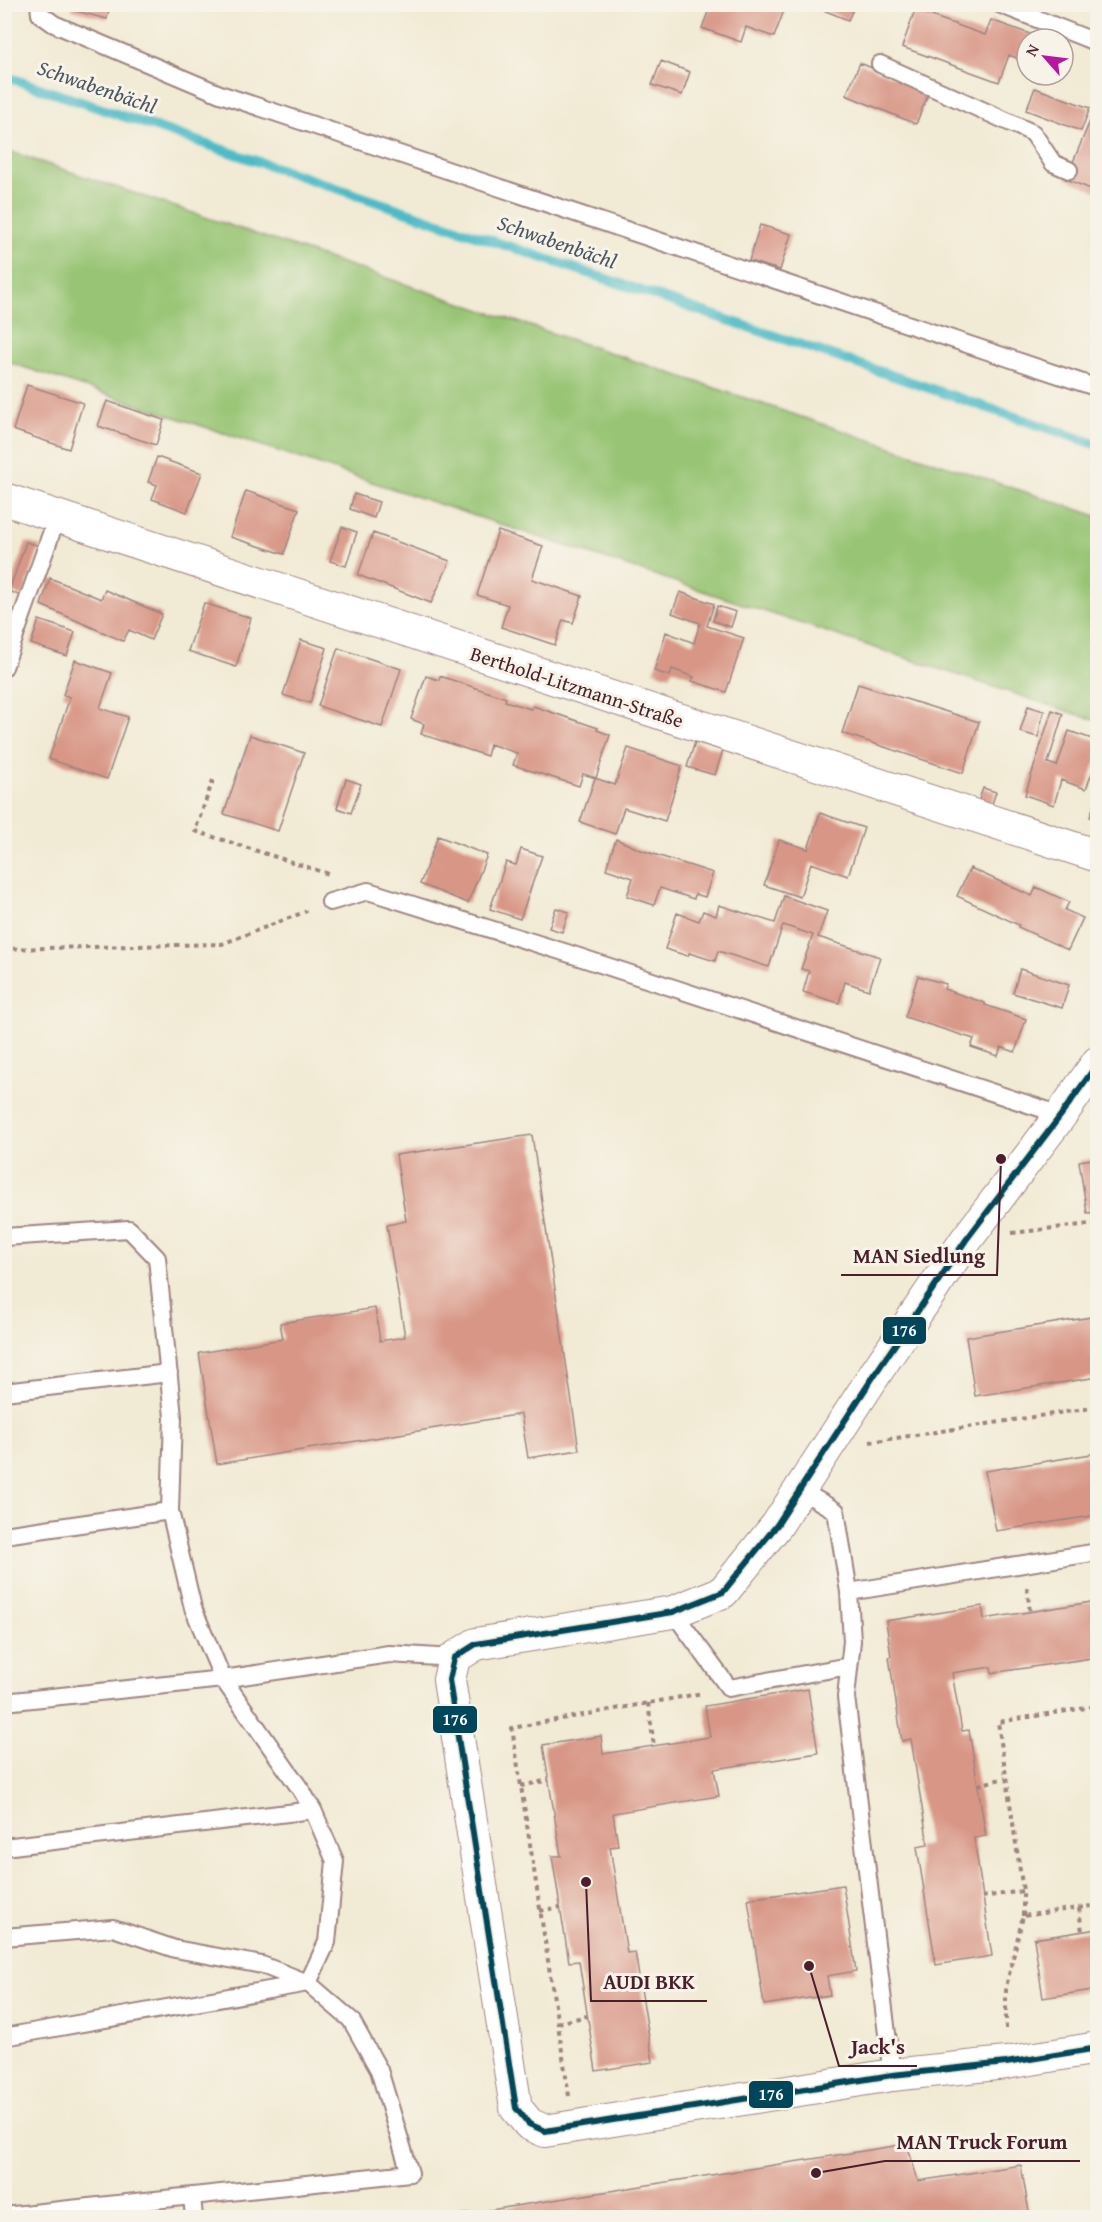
<svg xmlns="http://www.w3.org/2000/svg" width="1102" height="2222" viewBox="0 0 1102 2222" font-family="'Gentium Book Plus',serif">
  <style>
    .green { fill: #98c574; stroke: #717250; stroke-width: 1.5 }
    .lines { fill: none; stroke-linecap: round; stroke-linejoin: round }
    .stream { stroke: #4dbbc7; stroke-width: 10 }
    .building { fill: #d89686 }
    .lane-casing { stroke: #9e8480; stroke-width: 20 }
    .street-casing { stroke: #9e8480; stroke-width: 34 }
    .path { stroke: #9e8480; stroke-width: 4; stroke-dasharray: 4.5 4.5; stroke-linecap: butt }
    .lane { stroke: #fff; stroke-width: 16 }
    .street { stroke: #fff; stroke-width: 32 }
    .bus-1-casing { stroke: #f7f3e8; stroke-width: 10 }
    .bus-1 { stroke: #00465a; stroke-width: 6 }
    .labels { text-anchor: middle; stroke-width: 6; stroke-linejoin: round; paint-order: stroke }
    .street-label { font-size: 20px; fill: #4a1f2b; stroke: #f7f3e8 }
    .water-label { font-size: 21px; font-style: italic; fill: #4b5662; stroke: #f7f3e8 }
    .leader { fill: none; stroke: #4a1f2b; stroke-width: 2 }
    .callout-dot { fill: #4a1f2b; stroke: #f7f3e8; stroke-width: 2 }
    .callout-label { font-size: 21px; text-anchor: middle; font-weight: bold; fill: #4a1f2b; stroke: #f7f3e8; stroke-width: 6; stroke-linejoin: round; paint-order: stroke }
    .line-badge { stroke: #f7f3e8; stroke-width: 2 }
    .badge-label { font-size: 16px; text-anchor: middle; font-weight: bold; fill: #fff }
  </style>
  <rect width="100%" height="100%" fill="#f7f3e8"/>
  <filter id="ink" filterUnits="userSpaceOnUse"><feTurbulence type="fractalNoise" baseFrequency=".0167" numOctaves="2"/><feDisplacementMap in="SourceGraphic" scale="12" xChannelSelector="R" yChannelSelector="G"/><feConvolveMatrix kernelMatrix="1 2 1 2 8 2 1 2 1" color-interpolation-filters="sRGB"/></filter>
  <filter id="wash" filterUnits="userSpaceOnUse"><feTurbulence type="fractalNoise" baseFrequency=".008" numOctaves="4" result="noise"/><feDisplacementMap in="SourceGraphic" scale="24" xChannelSelector="R" yChannelSelector="G"/><feGaussianBlur stdDeviation="1.35" result="paint"/><feColorMatrix in="noise" values="0 0 0 0 0 0 0 0 0 0 0 0 0 0 0 0 0 1.4 0 .05"/><feComposite in="paint" operator="in"/></filter>
  <g filter="url(#wash)">
    <rect width="100%" height="100%" fill="#f1ead4"/>
    <path class="green" d="M5,150l1092,366v205l-1092,-360z"/>
    <g class="lines">
      <path class="stream" d="M4,76l1094,369"/>
    </g>
    <g id="blocks">
      <path class="building" d="M73,4h37l-3,15 -35,-9z
        M711,4l13,5 2,-5 60,1 -12,32 -28,-10 -5,15 -39,-14z
        M811,5h44l-7,15z
        M915,10l70,25 6,-15 53,19h-17v23l-18,-7 -10,27 -97,-35z
        M661,61l29,11 -8,23 -30,-10z
        M860,63l69,29 -13,32 -70,-29z
        M1035,88l55,20 -9,23 -55,-21z
        M1090,121l8,3v68l-32,-13z
        M760,225l31,9 -11,36 -31,-9z
        M4,370l6,2 -5,17h-1z
        M27,385l56,18 -14,46 -56,-19z
        M107,401l57,19 -8,25 -58,-19z
        M157,457l45,16 -15,39 -35,-13 5,-14 -9,-3z
        M246,491l53,18 -15,45 -54,-17z
        M354,494l25,8 -5,16 -24,-9z
        M342,527l15,5 -11,34 -16,-5z
        M498,531l45,15 -11,33 50,17 -9,27 -10,-3 -8,25 -54,-18 7,-22 -31,-10z
        M373,533l77,28 -19,42 -73,-28z
        M26,542l14,4 -17,51 -14,-6z
        M50,578l51,21 4,-9 57,24 -11,26 -22,-10 -6,11 -82,-36z
        M680,592l34,12 -7,22 37,12 -18,54 -34,-11 2,-4 -22,-8 -2,7 -16,-5 12,-39 28,11 6,-20 -28,-10z
        M204,603l47,15 -15,49 -48,-16z
        M717,606l19,6 -5,15 -18,-6z
        M39,620l36,12 -8,24 -36,-12z
        M301,640l26,8 -17,55 -27,-8z
        M338,648l63,21 -19,58 -64,-21z
        M75,660l37,13 -12,35 28,9 -21,62 -58,-20 21,-62 -7,-2z
        M426,676l13,4 1,-4 66,22 -1,3 26,8 2,-3 65,22 -1,2 13,5 -14,43 -13,-4 -4,12 -66,-21 4,-12 -27,-9 -3,12 -66,-22 3,-10 -13,-5z
        M858,684l121,38 -16,51 -121,-40z
        M1028,706l16,5 -6,26 -18,-5z
        M1052,710l11,4 -15,49 9,3 12,-35 29,10v15l-12,33 -25,-9 -7,25 -29,-10z
        M250,735l54,18 -26,78 -54,-17z
        M695,742l28,8 -8,25 -28,-8z
        M628,748l54,18 -17,55 -41,-13 -9,26 -35,-12 15,-44 20,7z
        M346,779l15,5 -10,29 -14,-5z
        M983,788l13,4 -6,18 -13,-4z
        M1097,796h1v23l-8,-2z
        M820,813l44,15 -16,48 -37,-13 -11,34 -36,-12 15,-45 29,9z
        M438,836l49,19 -19,48 -48,-19z
        M616,839l25,11 72,23 -8,24 -10,-3 -1,5 -34,-11 -6,17 -27,-9 6,-18 -27,-9z
        M521,849l21,7 -22,63 -30,-10 16,-47 10,3z
        M970,868l62,28 4,-9 33,15 -4,8 18,8 -15,32 -50,-23 1,-2 -62,-29z
        M784,896l43,15 -9,26 62,20 -11,33 -24,-8 -6,21 -36,-11 6,-21 -8,-2 12,-34 -30,-10 -14,42 -51,-16 -3,10 -26,-8 -1,3 -23,-7 12,-36 22,8 4,-10 13,5 3,-11 56,18z
        M556,908l13,4 -7,20 -13,-4z
        M1020,969l49,16 -7,23 -49,-15z
        M918,976l28,8 -2,5 41,14v2l41,14 -11,33 -14,-5 -3,9 -27,-9 3,-8 -69,-22z
        M532,1135l47,315 -51,8 -7,-44 -304,50 -18,-111 84,-14 -3,-16 95,-15 5,33 25,-4 -18,-112 19,-4 -10,-66z
        M1098,1158v54l-11,1 -8,-52z
        M1098,1316v61l-123,19 -9,-59z
        M1098,1453v62l-102,16 -11,-60z
        M1098,1601v56l-106,16 -1,-6 -39,6 10,58 7,-1 17,106 -12,2 18,118 -56,9 -19,-118 11,-2 -17,-106 -9,2 -13,-84 2,-1 -5,-35 96,-15 2,13z
        M808,1689l10,64 -104,16 5,27 -106,17 5,33 -8,1 17,106 8,-1 18,110 -57,9 -17,-110 -10,1 -17,-106h9l-18,-111 58,-9 2,18 107,-17 -5,-31z
        M843,1885l13,86 -29,5 3,19 -66,10 -16,-106z
        M1098,1929v60l-55,9 -9,-59z
        M907,2144l11,37 103,-16 9,53h-591z"/>
    </g>
  </g>
  <g filter="url(#ink)">
    <use href="#blocks" fill-opacity="0" stroke="#9e8480" stroke-width="1.5"/>
    <g class="lines">
      <defs>
        <path id="lane" d="M39,4l1,10 14,10 166,70 878,294
          M999,4l99,39
          M880,64l153,69 20,30 16,7
          M4,667l53,-150
          M330,902l38,-11 199,62 494,162
          M4,1237l125,-8 28,29 16,159 -3,94 23,97 30,71 78,111 12,20 22,51 -8,81 -19,41 -304,54
          M4,1392l165,-19
          M800,1490l36,21 13,81
          M4,1535l166,-24
          M673,1612l56,76 120,-22
          M4,1702l219,-23 166,-25 65,4
          M4,1847l309,-37
          M4,1937l109,-9 62,21 87,16 46,18 43,37 28,50 31,103 -406,43
          M892,2075l-46,-378 6,-56 -3,-49 249,-40
          M192,2196l2,22"/>
        <path id="street" d="M4,499l1094,357
          M1098,1062l-37,53 -95,125 -89,131 -100,154 -54,67 -50,20 -197,32 -22,14 -5,22 67,428 13,16 16,7 347,-56 114,-12 92,-15"/>
      </defs>
      <use href="#lane" class="lane-casing"/>
      <use href="#street" class="street-casing"/>
      <path class="path" d="M213,780l-18,51 137,44
        M4,949l218,-5 85,-33
        M1012,1233l86,-10
        M870,1442l228,-35
        M1027,1588l3,24
        M648,1703l6,43
        M978,1785l27,-7
        M521,1786l28,-6
        M982,1897l41,-6
        M1079,1908l3,24
        M540,1911l20,-4
        M1023,1916v-25l-25,-169 100,-16
        M558,2023l29,-7
        M1006,2029v-42l17,-71 75,-11
        M569,2096l-57,-368 191,-35"/>
      <use href="#lane" class="lane"/>
      <use href="#street" class="street"/>
      <defs>
        <path id="bus-1" d="M1098,1063l-37,52 -95,125 -89,131 -100,154 -54,67 -50,20 -197,32 -22,14 -5,22 67,428 13,16 16,7 347,-56 114,-12 92,-15"/>
      </defs>
      <use href="#bus-1" class="bus-1-casing"/>
      <use href="#bus-1" class="bus-1"/>
    </g>
  </g>
  <g class="labels">
    <g class="street-label">
      <text transform="translate(577 687) rotate(18)" y="7">Berthold-Litzmann-Straße</text>
    </g>
    <g class="water-label">
      <text transform="translate(97 87) rotate(19)" y="7">Schwabenbächl</text>
      <text transform="translate(557 242) rotate(19)" y="7">Schwabenbächl</text>
    </g>
  </g>
  <path class="leader" d="M1001 1159L997 1275H841M586 1882L591 2001H707M809 1966L839 2066H917M816 2173L885 2161H1080"/>
  <g class="callout-dot">
    <circle cx="1001" cy="1159" r="6"/>
    <circle cx="586" cy="1882" r="6"/>
    <circle cx="809" cy="1966" r="6"/>
    <circle cx="816" cy="2173" r="6"/>
  </g>
  <g class="callout-label">
    <text x="919" y="1263">MAN Siedlung</text>
    <text x="649" y="1989">AUDI BKK</text>
    <text x="878" y="2054">Jack's</text>
    <text x="982" y="2149">MAN Truck Forum</text>
  </g>
  <g class="line-badge">
    <rect x="882" y="1316" width="45" height="29" rx="6" fill="#00465a"/>
    <rect x="432" y="1705" width="46" height="29" rx="6" fill="#00465a"/>
    <rect x="748" y="2080" width="46" height="29" rx="6" fill="#00465a"/>
  </g>
  <g class="badge-label">
    <text x="904" y="1336">176</text>
    <text x="455" y="1725">176</text>
    <text x="771" y="2100">176</text>
  </g>
  <rect width="1102" height="2222" fill="none" stroke="#f7f3e8" stroke-width="24"/>
  <g transform="translate(1045 57) rotate(298)"><circle r="28" fill="#f7f3e8" stroke="#b29e9c" stroke-width="1.5"/>
  <path d="M0-4.5L10 22L0 15L-10 22Z" fill="#b5179e"/>
  <text y="-9" font-size="16" font-weight="bold" text-anchor="middle" fill="#4a1f2b">N</text>
  </g>
</svg>
